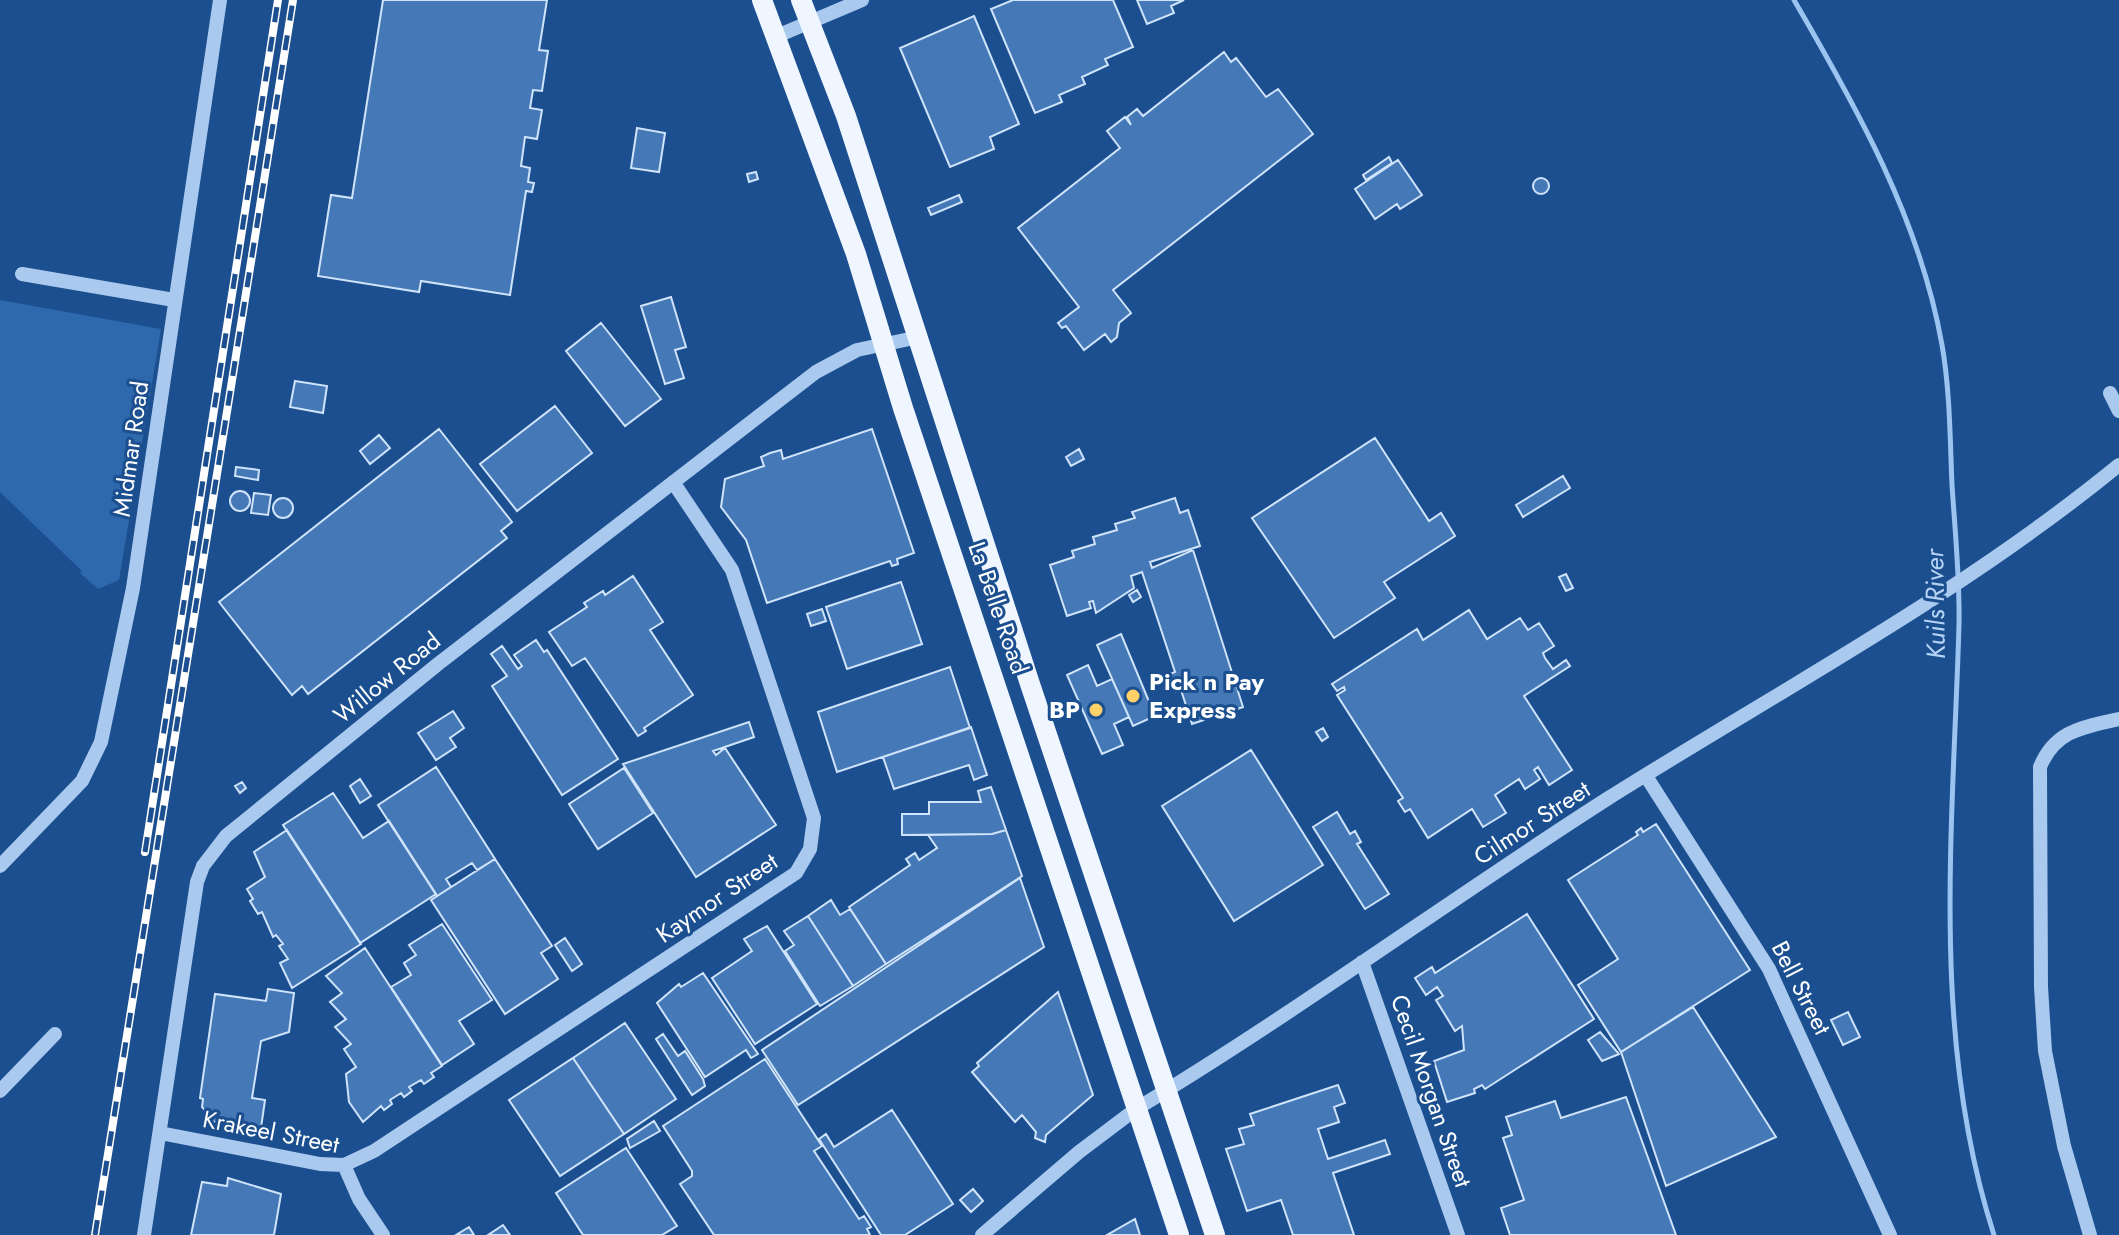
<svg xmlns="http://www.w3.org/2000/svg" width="2119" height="1235" viewBox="0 0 2119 1235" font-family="Jost,sans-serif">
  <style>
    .grass { fill: #2e69ad }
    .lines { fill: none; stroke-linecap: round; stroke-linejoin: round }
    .stream { stroke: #9cc4f0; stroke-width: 5 }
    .building { fill: #4478b7; stroke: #cfe3fa; stroke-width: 2 }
    .minor { stroke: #a9c9ee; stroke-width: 14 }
    .major { stroke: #f0f6ff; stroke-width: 20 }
    .rail-casing { stroke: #fff; stroke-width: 8 }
    .rail { stroke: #1b4f8f; stroke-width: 5; stroke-dasharray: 15; stroke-linecap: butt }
    .poi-dot { fill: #ffd166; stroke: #1b4f8f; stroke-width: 3 }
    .labels { text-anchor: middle; stroke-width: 6; stroke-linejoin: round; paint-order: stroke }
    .street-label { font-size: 24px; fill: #fff; stroke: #1b4f8f }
    .poi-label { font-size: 24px; font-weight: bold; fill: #fff; stroke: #1b4f8f; text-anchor: start }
    .water-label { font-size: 26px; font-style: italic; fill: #b5d3f5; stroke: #1b4f8f }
  </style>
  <rect width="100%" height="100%" fill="#1b4f8f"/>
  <path class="grass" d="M0,300l161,29 -42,251 -21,9 -18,-16 2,-2 -82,-79z"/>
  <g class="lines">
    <path class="stream" d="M1794,0c63,108 126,220 148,345 8,45 8,94 10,140 3,46 8,94 7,140 -6,204 -29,412 35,610"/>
  </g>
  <path class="building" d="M383,0h164l-8,50 9,1 -6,40 -9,-1 -3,18 12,2 -5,29 -12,-2 -4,29 9,2 -2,14 6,1 -2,9 -6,-1 -16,104 -89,-14 -2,11 -101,-16 13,-81 21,3z
    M1013,0h100l20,47 -28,12 3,6 -26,12 3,7 -26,11 3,7 -27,11 -44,-104z
    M1137,0h47l-13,6 3,7 -27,11z
    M974,16l45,108 -29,13 4,12 -44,18 -50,-119z
    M1224,52l7,10 5,-4 30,39 12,-8 35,45 -200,156 18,23 -12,10 -2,14 -6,5 -6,-8 -21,16 -18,-24 -4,2 -4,-5 21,-16 -61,-79 102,-80 -13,-17 18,-14 6,8 -4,-8 10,-8 6,7z
    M637,128l28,5 -6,39 -28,-4z
    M1389,157l3,6 -26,17 -3,-5z
    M1398,160l24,35 -22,14 -3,-5 -22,15 -20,-30z
    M756,172l2,7 -9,3 -2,-8z
    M1533 186a8 8 0 1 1 16 0a8 8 0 1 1-16 0Z
    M959,195l3,7 -31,13 -3,-7z
    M671,297l15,50 -11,3 9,28 -19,6 -24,-78z
    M601,323l60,76 -36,27 -59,-75z
    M295,381l32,5 -4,27 -33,-6z
    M555,406l37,47 -75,58 -37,-47z
    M439,429l73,93 -11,9 6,7 -199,156 -6,-8 -10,9 -73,-93z
    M872,429l42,124 -17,6 1,5 -6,2 -2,-5 -123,42 -21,-63 -25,-33 4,-28 39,-13 -3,-9 9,-4 11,-3 2,9z
    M379,435l11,13 -20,16 -10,-13z
    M1375,438l54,83 12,-8 14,23 -71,46 11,16 -61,40 -82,-120z
    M1079,449l5,10 -13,7 -5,-9z
    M236,467l23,3 -1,10 -23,-4z
    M1563,476l7,12 -47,29 -7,-12z
    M230 501a10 10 0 1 1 20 0a10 10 0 1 1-20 0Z
    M254,493l17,2 -3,20 -17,-2z
    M1175,498l5,15 8,-3 12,36 -50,16 2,6 41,-18 50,157 -51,17 -11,-34 -5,2 -6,-18 5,-2 -33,-100 -11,4 3,12 -38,25 -3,-12 -4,1 2,6 -24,8 -17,-51 24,-8 -2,-6 23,-7 -2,-7 24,-7 -2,-6 20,-6 -3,-6z
    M273 508a10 10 0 1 1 20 0a10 10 0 1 1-20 0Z
    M1566,574l7,14 -7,3 -7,-14z
    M633,576l30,46 -13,8 43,65 -49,33 2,3 -8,5 -53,-78 -13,8 -23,-34 38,-25 -3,-4 19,-12 2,4z
    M901,582l21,62 -75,25 -21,-62z
    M1137,590l4,7 -8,5 -4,-7z
    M822,609l4,12 -15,5 -4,-12z
    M1469,610l18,29 33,-21 8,12 11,-7 15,23 -11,7 2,5 8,11 13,-9 4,6 -46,30 48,74 -23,15 -11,-18 -4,3 6,9 -15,10 -6,-10 -24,16 11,18 -23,14 -11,-18 -44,29 -18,-29 -5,3 -7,-11 5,-3 -66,-103 8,-5 -1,-3 -7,4 -5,-7 85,-55 6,11z
    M1121,634l34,82 -22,10 -36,-81z
    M536,640l8,12 3,-2 71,109 -56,36 -70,-109 15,-10 -16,-22 11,-8 16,23 4,-3 -8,-11z
    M1088,665l9,21 15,-7 17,38 -15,7 9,21 -21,9 -35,-79z
    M950,667l20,61 -133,44 -19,-60z
    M453,711l11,17 -14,10 6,9 -20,13 -18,-27z
    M749,722l5,15 -41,14 3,4 9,-7 51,77 -80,52 -73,-113z
    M971,727l16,48 -13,5 -5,-15 -75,24 -11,-32z
    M1323,728l5,9 -6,4 -6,-9z
    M1251,750l72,115 -89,56 -72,-115z
    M436,767l59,92 -18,11 -5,-7 -26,16 5,8 -14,9 -59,-91z
    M624,768l29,45 -55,36 -29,-45z
    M360,779l11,17 -11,7 -10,-17z
    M242,782l4,6 -6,5 -5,-7z
    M991,787l15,43 -14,4 -90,1v-21h27v-12h52l-3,-11z
    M333,793l30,45 26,-17 47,73 -76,49 -77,-118z
    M1337,812l13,22 5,-3 6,11 -4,2 32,50 -24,15 -52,-82z
    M1656,824l94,146 -129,82 -43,-67 40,-26 -50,-79 70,-45 -2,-3 5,-4 2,4z
    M287,830l74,114 -69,44 -12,-25 8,-4 -9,-13 4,-2 -7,-9 -3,2 -11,-25 -4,2 -8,-13 3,-2 -6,-10 18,-12 -11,-25z
    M1006,830l16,46 -136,88 -37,-57 61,-42 -4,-6 9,-6 4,7 18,-12 -9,-13 64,-1z
    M495,859l57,87 -11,7 17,26 -53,35 -74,-114z
    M1020,878l24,69 -246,158 -36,-55z
    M831,900l9,15 10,-6 36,55 -33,22 -45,-70z
    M1527,914l67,105 -109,70 -3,-4 -8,4 1,4 -28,9 -13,-41 30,-11 -2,-24 -7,5 -19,-31 7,-4 -6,-9 -11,8 -11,-17 17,-11 3,6z
    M808,916l45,70 -33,20 -35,-55 9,-6 -10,-14z
    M442,924l50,76 -33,21 15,23 -32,21 -51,-78 20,-12 -7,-12 12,-8 -7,-10z
    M767,926l50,78 -62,40 -43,-66 40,-27 -8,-12z
    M565,938l17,26 -10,7 -17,-26z
    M365,948l77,118 -11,7 3,4 -10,7 -3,-4 -12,7 3,4 -8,6 -3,-4 -11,7 2,4 -8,6 -3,-4 -18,16 -14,-20 -3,-28 10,-7 -12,-18 7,-5 -16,-17 11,-8 -16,-17 12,-9 -16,-17z
    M703,973l55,81 -7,4 -5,-8 -41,27 -48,-74 22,-19 2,3z
    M268,989l26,4 -5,39 -28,9 -9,57 13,2 -4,28 -52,-7 1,-5 -8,-9 1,-8 -3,-1 15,-104 51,7z
    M1058,992l35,103 -47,40 -1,7 -10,-4 1,-6 -14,-17 -7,7 -43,-50 7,-6 -2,-3z
    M1693,1007l83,130 -110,49 -45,-134z
    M1848,1012l12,25 -17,8 -12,-25z
    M625,1023l51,76 -52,35 -51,-76z
    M1600,1032l19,22 -17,7 -14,-21z
    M663,1034l15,22 7,-5 18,28 2,7 -13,9 -36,-56z
    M573,1058l51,76 -64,42 -51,-76z
    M765,1059l57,87 -8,5 45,68 5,-3 7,11 -4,2 3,6h-156l-34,-51 12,-8v-5l-29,-45z
    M1338,1085l7,18 -11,4 5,15 -21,7 10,30 57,-19 5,14 -57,19 21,62h-61l-12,-35 -34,11 -21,-62 18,-5 -5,-15 15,-4 -4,-11z
    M1626,1097l50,138h-166l-9,-27 23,-8 -21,-62 9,-3 -6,-18 49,-16 6,17z
    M892,1110l61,94 -48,31h-24l-62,-96 7,-5 8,13z
    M654,1121l6,10 -30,17 -3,-9z
    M626,1148l51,78 -15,9h-79l-27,-42z
    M228,1178l53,16 -7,41h-83l11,-53 25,4z
    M973,1189l10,12 -12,11 -11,-12z
    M1135,1219l5,16h-33z
    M503,1225l7,10h-22z
    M469,1227l5,8h-18z"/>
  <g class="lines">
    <path class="minor" d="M777,36l85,-36
      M22,274l152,26
      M2110,393l9,18
      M1646,776l123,193 121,266
      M0,866l82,-85 19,-39 32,-154 87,-588
      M1362,962l96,273
      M0,1091l55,-57
      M160,1133l160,31 24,1 15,34 24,36
      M344,1165l30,-14 422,-278 14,-24 4,-31 -82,-248 -59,-88
      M144,1235l53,-353 6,-16 23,-30 212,-172 378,-292 41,-22 62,-13
      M982,1235l97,-83 57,-43c161,-97 313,-209 471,-310 173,-109 353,-204 512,-334
      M2090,1235l-26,-89 -19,-95 -4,-64 -1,-220c15,-37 44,-40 79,-48"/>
    <path class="major" d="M762,0l94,254 47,154 276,827
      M801,0l45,116 184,568 185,551"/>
    <defs>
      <path id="rail" d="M145,852l133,-852
        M95,1235l198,-1235"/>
    </defs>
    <use href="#rail" class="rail-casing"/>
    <use href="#rail" class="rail"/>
  </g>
  <g class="poi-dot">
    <circle cx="1133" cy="696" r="8"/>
    <circle cx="1096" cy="710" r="8"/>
  </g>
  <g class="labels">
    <g class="street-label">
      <text transform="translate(131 449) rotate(-82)" y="8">Midmar Road</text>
      <text transform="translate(998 608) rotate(71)" y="8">La Belle Road</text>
      <text transform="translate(387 678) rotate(-39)" y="8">Willow Road</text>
      <text transform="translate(1532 823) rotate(-33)" y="8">Cilmor Street</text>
      <text transform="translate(717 898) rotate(-34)" y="8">Kaymor Street</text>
      <text transform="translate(1801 988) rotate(63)" y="8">Bell Street</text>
      <text transform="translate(1431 1091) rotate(71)" y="8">Cecil Morgan Street</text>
      <text transform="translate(271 1132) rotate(11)" y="8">Krakeel Street</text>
    </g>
    <g class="poi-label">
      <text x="1149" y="690">Pick n Pay<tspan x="1149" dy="28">Express</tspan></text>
      <text x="1080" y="718" text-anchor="end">BP</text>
    </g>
    <g class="water-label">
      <text transform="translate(1935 604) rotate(-91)" y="9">Kuils River</text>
    </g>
  </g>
</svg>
